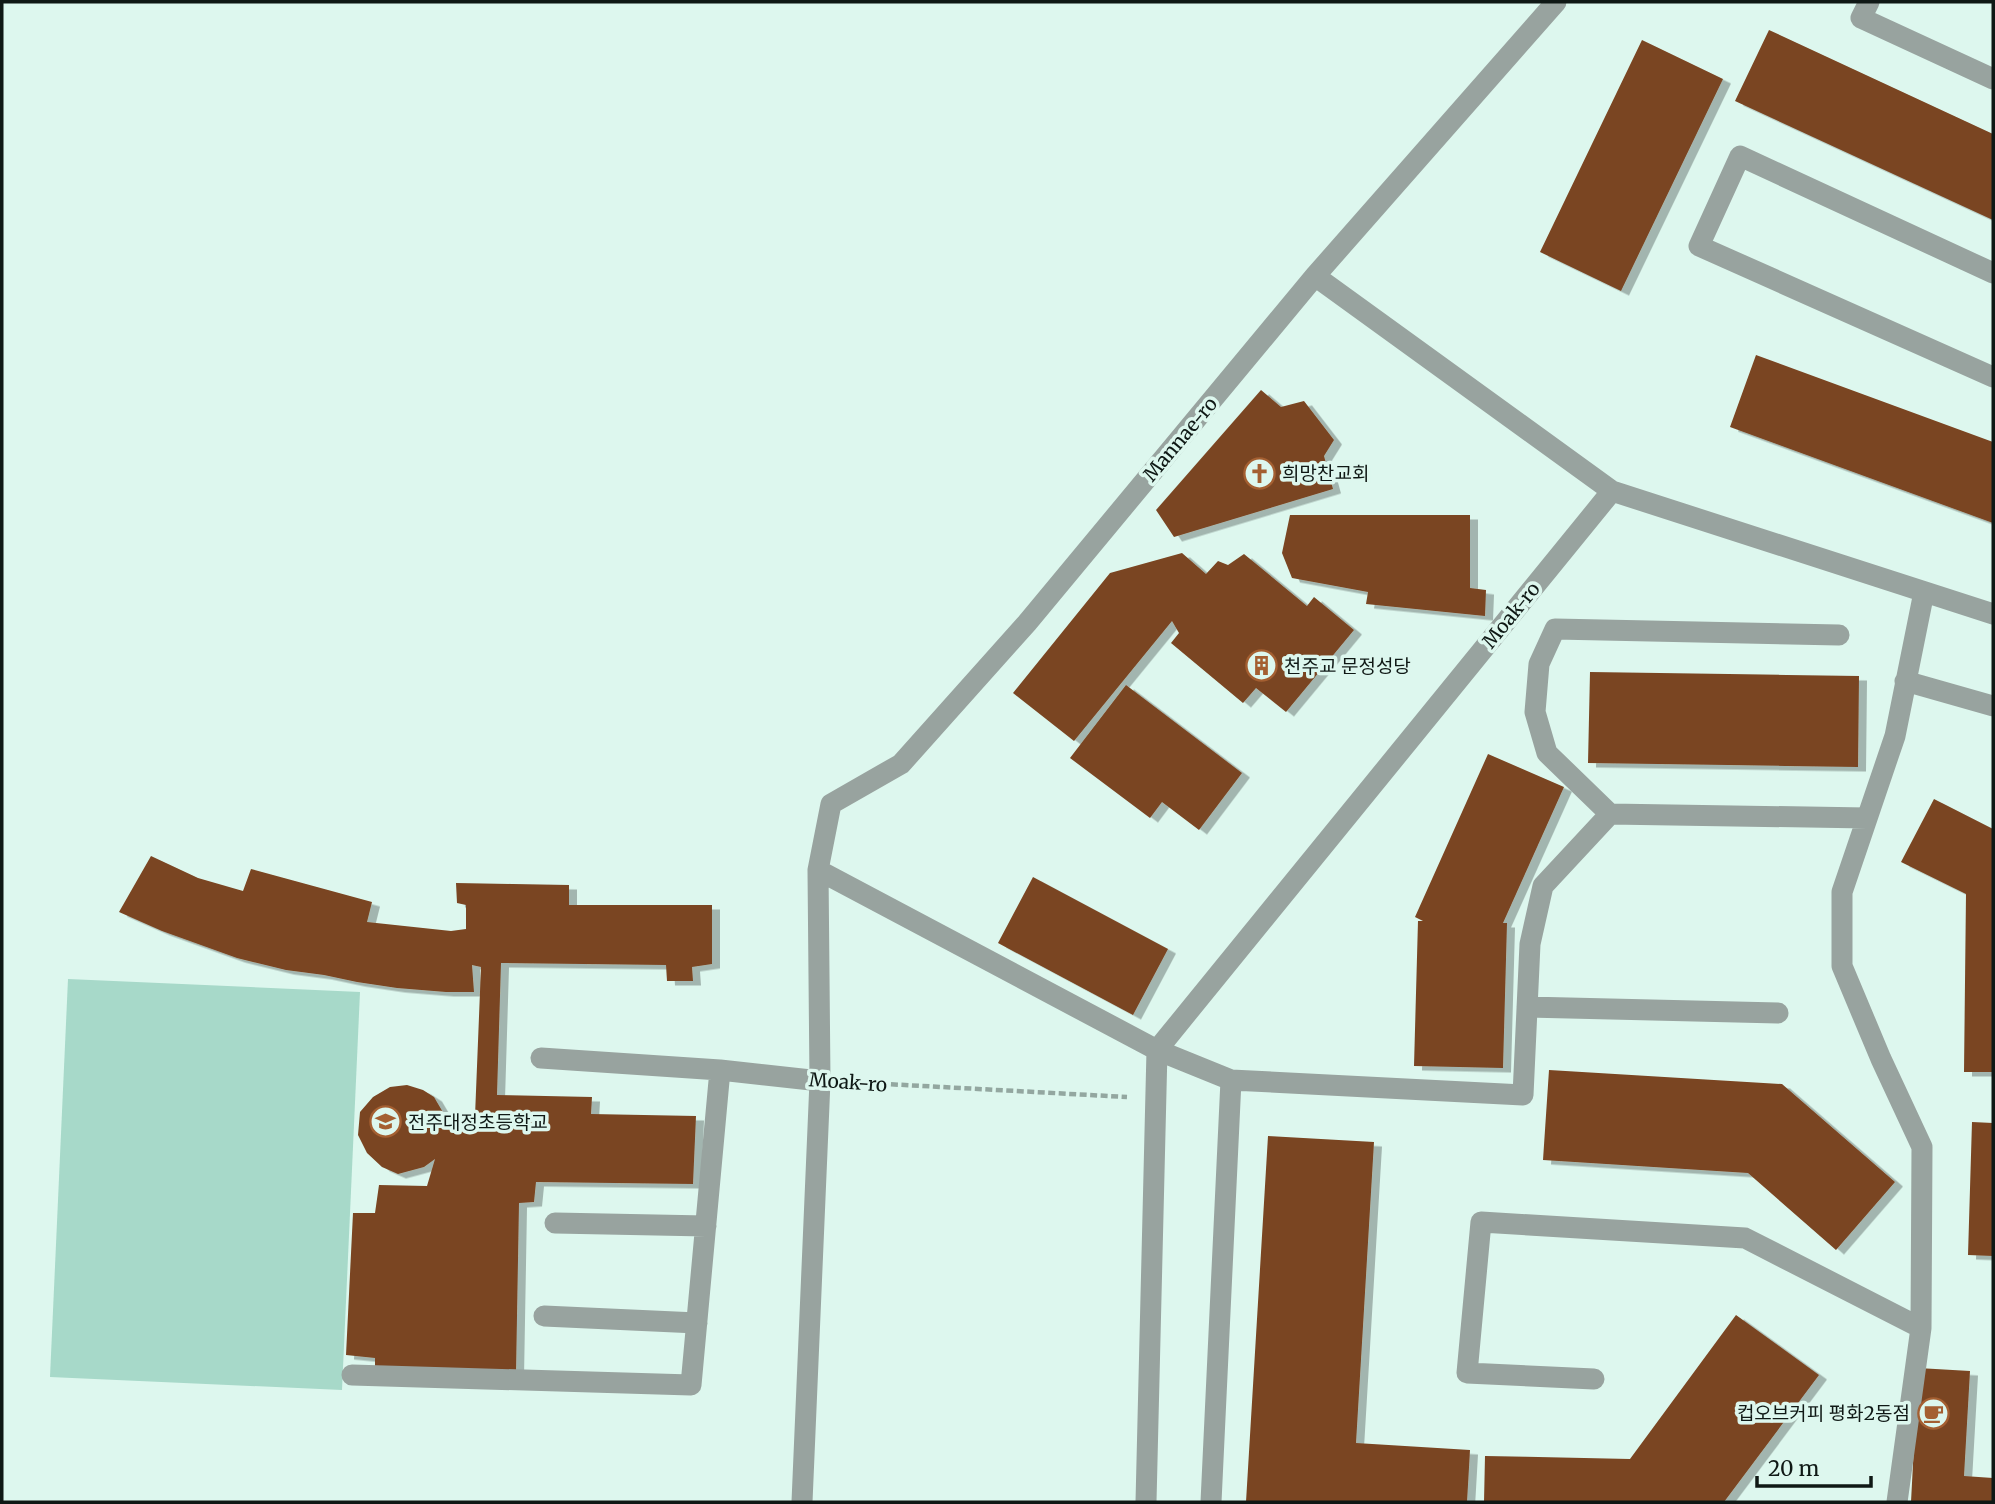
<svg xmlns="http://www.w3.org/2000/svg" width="1995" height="1504" viewBox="0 0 1995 1504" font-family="Merriweather,'Noto Sans KR',serif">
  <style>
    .green { fill: #a7d9c9 }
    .building { fill: #7a4522; filter: url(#shadow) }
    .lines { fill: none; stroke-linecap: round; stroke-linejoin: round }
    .path { stroke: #93a7a0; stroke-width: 4.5; stroke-dasharray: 7 3.5; stroke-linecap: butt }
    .minor { stroke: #98a39f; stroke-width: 21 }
    .labels { text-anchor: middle; stroke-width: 7; stroke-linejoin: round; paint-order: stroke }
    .street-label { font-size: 19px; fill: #0f1815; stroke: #ddf7ee }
    .poi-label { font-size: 19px; fill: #0f1815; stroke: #ddf7ee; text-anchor: start }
  </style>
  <defs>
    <filter id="shadow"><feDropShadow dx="8" dy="4.5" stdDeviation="0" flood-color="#0004"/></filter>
  </defs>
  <rect width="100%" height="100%" fill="#ddf7ee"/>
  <path class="green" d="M68,979l292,13 -18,398 -292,-13z"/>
  <path class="building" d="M1769,30l224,104v86l-258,-119z
    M1642,40l81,39 -102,212 -81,-39z
    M1756,355l237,87v81l-263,-96z
    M1261,390l20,17 23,-6 30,39 -10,16 9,33 -159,48 -18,-27z
    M1290,515h180v73l16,2 -1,26 -119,-12 2,-12 -76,-14 -10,-25z
    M1182,553l24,21 12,-13 10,4 16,-11 63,52 7,-9 40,33 -68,82 -30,-24 -13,15 -72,-60 8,-10 -7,-12 -98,120 -61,-48 97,-120z
    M1590,672l269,4 -1,91 -270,-4z
    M1126,685l116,88 -43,57 -37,-28 -12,16 -80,-60z
    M1488,754l76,33 -61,136h4l-4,145 -89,-2 4,-145h5l-8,-4z
    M1934,799l59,30v243h-29l2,-178 -65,-32z
    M151,856l47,22 45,13 8,-22 121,33 -5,20 84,9 15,-2v-24l-9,-2 -1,-20 113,2v20h143v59l-20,3 1,14h-26l-1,-16 -165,-2 -4,132 95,2 -1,17 105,2 -3,68 -157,-2 -2,20 -15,1 -3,170 -141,-4v-11l-29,-3 7,-142h22l4,-28 48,1 8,-27 -11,8 -26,7 -16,-7 -15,-14 -9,-18 2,-23 13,-15 17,-10 17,-2 16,5 11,7 10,17 31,2 6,-149 -9,-2 2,27h-28l-49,-4 -40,-6 -33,-7 -38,-5 -49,-12 -75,-27 -43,-19z
    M1033,877l135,72 -35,66 -135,-72z
    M1549,1070l233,14 113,98 -59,68 -88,-77 -205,-13z
    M1972,1122l21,1v133l-25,-1z
    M1268,1136l106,6 -18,301 114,7 -3,52h-221z
    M1736,1315l83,60 -95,127h-240l1,-46 145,3z
    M1918,1368l52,3 -6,105 29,2 -1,24h-81z"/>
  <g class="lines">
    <path class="path" d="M849,1082l278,15"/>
    <path class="minor" d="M1869,2l-8,16 132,61
      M1993,273l-253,-117 -41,90 294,131
      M1315,276l297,215
      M1905,681l88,25
      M1610,814l257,4
      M818,870l339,180 74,30 292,15 7,-151 13,-58 67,-72 -63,-61 -12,-41 4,-48 16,-35 284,6
      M1527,1007l251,6
      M541,1058l179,12 100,11
      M555,1223l151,3
      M544,1316l153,7
      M352,1375l339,10 29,-315
      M1594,1379l-127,-6 14,-151 264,16 176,90
      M802,1502l18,-421 -2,-211 13,-66 70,-40 126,-141 288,-347 241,-274
      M1146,1502l11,-452 455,-559 381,123
      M1211,1502l20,-422
      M1897,1502l24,-174 1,-181 -41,-88 -39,-93v-74l53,-156 29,-144"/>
  </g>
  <defs>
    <symbol id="church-ring" viewBox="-11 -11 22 22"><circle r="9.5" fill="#ddf7ee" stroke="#a45f31" stroke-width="1.5"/><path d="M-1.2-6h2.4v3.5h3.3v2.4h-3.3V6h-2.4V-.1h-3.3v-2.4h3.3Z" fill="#a45f31"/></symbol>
    <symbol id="building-ring" viewBox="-11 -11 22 22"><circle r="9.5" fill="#ddf7ee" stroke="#a45f31" stroke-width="1.5"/><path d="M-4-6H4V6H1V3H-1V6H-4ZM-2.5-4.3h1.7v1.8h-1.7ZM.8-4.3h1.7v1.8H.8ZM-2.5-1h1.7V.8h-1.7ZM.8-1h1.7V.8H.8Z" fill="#a45f31"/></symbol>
    <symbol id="school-ring" viewBox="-11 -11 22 22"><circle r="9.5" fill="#ddf7ee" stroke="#a45f31" stroke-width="1.5"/><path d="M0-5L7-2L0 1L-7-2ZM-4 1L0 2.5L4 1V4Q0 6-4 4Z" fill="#a45f31"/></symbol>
    <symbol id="cafe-ring" viewBox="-11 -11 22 22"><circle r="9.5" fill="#ddf7ee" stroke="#a45f31" stroke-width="1.5"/><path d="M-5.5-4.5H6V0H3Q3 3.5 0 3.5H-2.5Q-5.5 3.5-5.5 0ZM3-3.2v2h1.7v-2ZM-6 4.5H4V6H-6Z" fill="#a45f31"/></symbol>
  </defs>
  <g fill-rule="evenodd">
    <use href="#church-ring" x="1242" y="456" width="35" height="35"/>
    <use href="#building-ring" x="1244" y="648" width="35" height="35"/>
    <use href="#school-ring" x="368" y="1104" width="35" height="35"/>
    <use href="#cafe-ring" x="1916" y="1396" width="35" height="35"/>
  </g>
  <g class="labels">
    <g class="street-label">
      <text transform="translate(1180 439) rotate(-50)" y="7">Mannae-ro</text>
      <text transform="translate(1511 615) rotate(-51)" y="7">Moak-ro</text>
      <text transform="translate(848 1082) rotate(4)" y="7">Moak-ro</text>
    </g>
    <g class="poi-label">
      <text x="1282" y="480">희망찬교회</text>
      <text x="1284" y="673">천주교 문정성당</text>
      <text x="408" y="1129">전주대정초등학교</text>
      <text x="1910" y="1420" text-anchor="end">컵오브커피 평화2동점</text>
    </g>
  </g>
  <rect width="1995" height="1504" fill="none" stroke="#0f1815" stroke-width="7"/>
  <path d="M1757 1476v10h114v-10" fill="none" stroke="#0f1815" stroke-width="3.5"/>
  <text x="1768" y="1476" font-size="21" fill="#0f1815" stroke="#ddf7ee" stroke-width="5" paint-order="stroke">20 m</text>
</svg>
